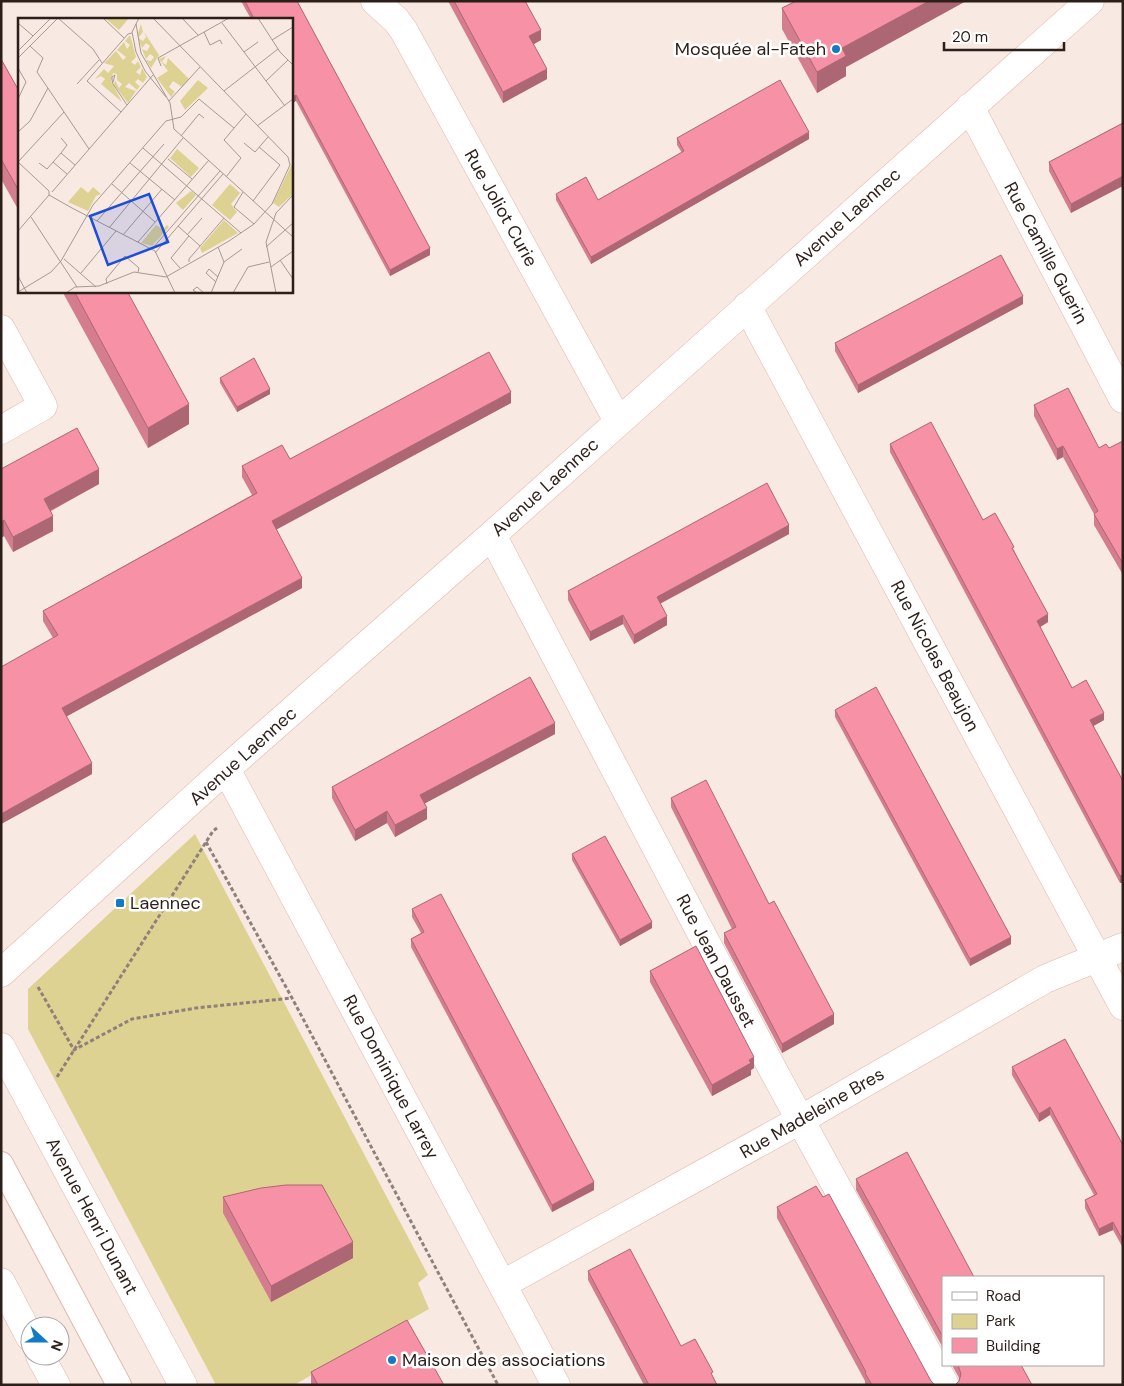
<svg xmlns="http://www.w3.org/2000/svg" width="1124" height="1386" viewBox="0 0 1124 1386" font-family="'DM Sans',sans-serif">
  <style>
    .park { fill: #ded292 }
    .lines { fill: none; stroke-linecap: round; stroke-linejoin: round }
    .lane-casing { stroke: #dfb7ab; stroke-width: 26 }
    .street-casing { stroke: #dfb7ab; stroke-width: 29 }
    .path { stroke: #8f807a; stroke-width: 3; stroke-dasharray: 4 2.5; stroke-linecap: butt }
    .lane { stroke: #fff; stroke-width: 24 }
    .street { stroke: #fff; stroke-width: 28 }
    .wall { fill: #d47d8e }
    .shaded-wall { fill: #ad6674 }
    .building { fill: #f791a5; stroke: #ad6674 }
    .poi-dot { fill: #137bc6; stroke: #fff; stroke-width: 2 }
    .labels { text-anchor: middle; stroke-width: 5; stroke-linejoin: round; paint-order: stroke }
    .poi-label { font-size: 18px; fill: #2c1e19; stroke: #fff; text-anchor: start }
    .street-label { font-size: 18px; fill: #2c1e19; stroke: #fff }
    .inset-road { fill: none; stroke: #a79892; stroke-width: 1 }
    .view { fill: #1d4ed8; fill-opacity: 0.15; stroke: #1d4ed8; stroke-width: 2.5 }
    .inset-edge { fill: none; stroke: #2c1e19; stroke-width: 2.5 }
  </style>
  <rect width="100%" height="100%" fill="#f9e9e3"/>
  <path class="park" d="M195,834l233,441 -10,8 11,26 -135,76h-78l-188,-356v-40z"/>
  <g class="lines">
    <defs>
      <path id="lane" d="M1,1164l118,221"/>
      <path id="street" d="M375,1l21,19 8,11 214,390
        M970,107l153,292
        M747,306l376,700
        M1,329l42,77 -42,24
        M492,535l281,535 172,315
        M226,769l330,616
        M1,973l225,-204 266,-234 598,-534
        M1,1047l182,338
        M1,1282l29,55
        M503,1284l297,-164 245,-141 78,-32
        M40,1356l16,29"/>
    </defs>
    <use href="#lane" class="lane-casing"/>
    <use href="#street" class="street-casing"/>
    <path class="path" d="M206,842l86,156 206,387
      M38,987l36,63 58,-31 64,-11 96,-10
      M57,1077l156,-246 4,-3"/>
    <use href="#lane" class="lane"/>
    <use href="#street" class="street"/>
  </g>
  <path class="wall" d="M241,1h56l133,254 -40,21 -94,-175 -5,-82h-40z
    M448,1h77l16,39 -8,4 14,35 -44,24z
    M796,1h170l-120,66v9l-29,17 -35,-64v-21z
    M1,59l18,32v120l-18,-32z
    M1123,123l-52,90 -22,-42v-9z
    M677,138l132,1 -218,125 -35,-64v-6l42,6 84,-47 -5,-8z
    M62,291h65l62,133 -41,24z
    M1023,304l-165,89 -23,-42v-8z
    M220,378l50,16 -33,18 -17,-29z
    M511,403l-235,126 26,59 -236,128 26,58 -91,50 52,-186 -10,-17v-10l209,-116 -10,-18v-11l48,-7z
    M1034,405l65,43h10l14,-7v134l-29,-50v-11l-31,-57 -6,3 -23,-44z
    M890,444l93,76 31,30 34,72 -8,5 32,61 32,32 -11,6 30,55v101l-3,1 -230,-431z
    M1,469l98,15 -48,27 2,20 -40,21 -9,-16 -3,2z
    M789,534l-129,70 7,21 -33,19 -11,-20 -33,17 -22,-41v-9z
    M835,710l176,234 -41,22 -135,-249z
    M555,734l-130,69 2,16 -32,18 -8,-14 -32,18 -23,-43v-11z
    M671,798l98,106 65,120 -52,29 -58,-110v-10l8,-4 -61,-122z
    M572,854l80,74 -32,18 -48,-86z
    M412,909l182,281 -42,22 -141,-265v-8l10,-6 -9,-16z
    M650,971l104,97 -3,2v5l-39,21 -62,-114z
    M1012,1067l111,78v103l-10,-18 -14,6 -14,-28v-8l9,-5 -44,-80 -11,7 -27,-47z
    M856,1179l87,98v71l-87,-158z
    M223,1197l130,61 -82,44 -48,-89z
    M823,1197l108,184 4,4h-70v-4l-88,-163v-11z
    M588,1271l93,75 32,31 4,8h-73l-56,-105z
    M952,1365h69l-62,16v-3z
    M311,1372l133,13h-133z"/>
  <path class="shaded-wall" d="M929,1h37l-120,66v9l-29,17v-21l25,-24z
    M541,30v10l-12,7v-11z
    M547,69v10l-44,24v-11z
    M296,95v6l-5,3v-6z
    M809,132v7l-218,125v-7z
    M1123,176v10l-52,27v-9z
    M430,248v7l-40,21v-6z
    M1023,296v8l-165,89v-8z
    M270,389v5l-33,18v-5z
    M511,392v11l-239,129v-11z
    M189,404v20l-41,24v-20z
    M1063,446v11l-6,3v-11z
    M99,469v15l-55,30v-15z
    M53,516v15l-40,21v-15z
    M4,520v16l-3,2v-16z
    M789,525v9l-132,71v-8z
    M302,578v10l-240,131v-11z
    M1048,614v8l-11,7v-8z
    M623,615v9l-33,17v-9z
    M667,616v9l-33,19v-9z
    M1104,713v7l-14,8v-8z
    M555,723v11l-135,72v-11z
    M92,763v11l-91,50v-10z
    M427,808v11l-32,18v-12z
    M387,811v12l-32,18v-11z
    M1123,874v8l-3,1v-7z
    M652,922v6l-32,18v-6z
    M1011,937v7l-41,22v-7z
    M834,1014v10l-52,29v-9z
    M754,1057v11l-3,2v5l-39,21v-11z
    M1050,1107v8l-11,7v-8z
    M594,1182v8l-42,22v-7z
    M1113,1222v8l-14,6v-7z
    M353,1242v16l-82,44v-16z"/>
  <path class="building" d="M245,1h52l133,247 -40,22 -94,-175 -5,3v-79h-37z
    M454,1h71l16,29 -12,6 18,33 -44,23z
    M796,1h133l-87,47 4,8 -29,16 -35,-64z
    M1,59l18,32v100l-18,-32z
    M780,80l29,52 -218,125 -35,-63 30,-17 12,23 86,-49 -7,-13z
    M1123,123v53l-52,28 -22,-42z
    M1001,255l22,41 -165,89 -23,-42z
    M74,291h53l62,113 -41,24z
    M489,352l22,40 -239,129 30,57 -240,130 30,55 -91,51v-147l57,-32 -15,-24 214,-118 -15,-27 40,-21 8,14z
    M254,358l16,31 -33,18 -17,-29z
    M1068,388l31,60 7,-4 3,4 14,-7v123l-29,-50 4,-3 -35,-65 -6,3 -23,-44z
    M931,422l52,98 12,-7 19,34 -2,1 36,66 -11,7 35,67 14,-8 18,33 -14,7 33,61v93l-3,2 -230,-432z
    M77,428l22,41 -55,30 9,17 -40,21 -9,-17 -3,2v-53z
    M767,483l22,42 -132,72 10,19 -33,19 -11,-20 -33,17 -22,-41z
    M530,677l25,46 -135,72 7,13 -32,17 -8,-14 -32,19 -23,-43z
    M876,687l135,250 -41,22 -135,-249z
    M706,780l63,124 5,-3 60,113 -52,30 -58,-111 12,-6 -65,-129z
    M605,836l47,86 -32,18 -48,-86z
    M441,894l153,288 -42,23 -141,-266 13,-7 -12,-23z
    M696,946l58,111 -5,3 2,3 -39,22 -62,-114z
    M1065,1039l58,106v96l-10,-19 -14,7 -14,-29 12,-6 -47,-87 -11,7 -27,-47z
    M907,1152l67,125h-31v60l-87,-158z
    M286,1185h36l31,57 -82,44 -48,-89 38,-9z
    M816,1186l7,11 6,-3 102,187 4,4h-63l-7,-12 1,-1 -89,-165z
    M630,1249l51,97 14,-7 18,33 -2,1 6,12h-68l-61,-114z
    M407,1320l37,65h-126l-7,-13z
    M958,1365h63l11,20h-77l4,-4 2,-7z"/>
  <g class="poi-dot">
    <circle cx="836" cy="49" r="5"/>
    <rect x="115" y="898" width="10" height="10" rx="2.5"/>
    <circle cx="392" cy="1360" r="5"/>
  </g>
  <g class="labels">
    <g class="poi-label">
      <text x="826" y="55" text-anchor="end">Mosquée al-Fateh</text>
      <text x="130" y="909">Laennec</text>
      <text x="402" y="1366">Maison des associations</text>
    </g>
    <g class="street-label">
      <text transform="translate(501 208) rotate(61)" y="6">Rue Joliot Curie</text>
      <text transform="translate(847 217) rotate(-42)" y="6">Avenue Laennec</text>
      <text transform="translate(1046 253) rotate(62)" y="6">Rue Camille Guerin</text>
      <text transform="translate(545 487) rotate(-42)" y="6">Avenue Laennec</text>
      <text transform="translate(935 656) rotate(62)" y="6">Rue Nicolas Beaujon</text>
      <text transform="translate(243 756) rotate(-42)" y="6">Avenue Laennec</text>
      <text transform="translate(716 961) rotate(62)" y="6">Rue Jean Dausset</text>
      <text transform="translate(391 1077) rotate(62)" y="6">Rue Dominique Larrey</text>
      <text transform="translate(812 1113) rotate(-30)" y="6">Rue Madeleine Bres</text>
      <text transform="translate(92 1216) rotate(62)" y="6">Avenue Henri Dunant</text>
    </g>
  </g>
  <g transform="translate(18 18)">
    <rect width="275" height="275" fill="#f9e9e3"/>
    <path d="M123,6l2,8 -5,6 5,3 3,-4 -2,-5 15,23 -8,13 -5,-8 5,1 3,-4 -4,-3 -4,5 -4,-10 5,2 3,-5 -4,-3 -4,5 -4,-10v-5zM112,17l6,22 -5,5 4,3 3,-4 3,6 -5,5 4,3 2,-7 5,9 -4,6 -5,-4 -3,3 4,4 3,-3 -5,7 -8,-7 -4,4 11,4 -8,12 -14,-18 1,-5 4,8 3,-4 -5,-4v-6l-4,-1 -2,8 11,21 -21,-18 4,-5 -4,-3 -6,3 9,-10 4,4 6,-7 -10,-3 12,-12 7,9 3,-3 -9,-7 7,-8 3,7 3,-4 -5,-4zM148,38l-4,6 4,3 2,-7 21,21 -7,8 -9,-6 -4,6 6,5 -4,5 -14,-19 11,-7 -9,-12zM180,62l10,8 -23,22 -5,-9zM212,166l10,9 -9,11 6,8 -7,8 -18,-15zM63,169l7,6 5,-6 8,7 -5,2 -8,15 -20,-9zM173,173l5,4 -13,15 -7,-7z" fill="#ded292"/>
    <path d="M87,0h24l-10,12zM159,131l22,19 -8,9 -21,-19zM275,144v32l-14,13 -6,-4zM206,202l14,13 -36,20 -2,-5zM138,207l7,4 4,-4 2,2 -17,19 -11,-3z" fill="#ded292"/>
    <path class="inset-road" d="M40,0l35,31 9,14M85,0l21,20M121,0l-7,14 4,20 9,19 21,26M164,0l16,17M240,0l22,34 13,13M0,5l15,13M204,5l63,83M118,6l5,29 29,50 4,26 119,108M186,14l6,13 10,-5 2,4M254,22l21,-13M12,28l13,12 -6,14 52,77M0,33l33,-33M226,34l14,-10M0,40l40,-40M143,48l-3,-8 71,-40M0,50l8,14 -8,17M248,63l22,-21M95,64l2,-7 -3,2v3l1,4 14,21M59,66l22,-24M206,73l54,-42M151,83l31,-34M103,94l-34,-31 41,-47 4,-1M239,108l36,-27M0,114l12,-11 18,-33M163,118l18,-22 5,4M226,125l11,9 13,-15M125,130l98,85M43,135l14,12M150,141l24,20M0,144l46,-50M0,144l31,29M35,144l14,12M21,145l8,6 14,-16 6,-8 -6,-7M112,145l45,37M208,159l15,-19 -17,-18 22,-26M94,166l43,38M31,173v4l23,13 83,43 20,42M34,174l101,-117M225,174l-9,15 20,17M235,183l27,-36 -21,-18M13,199l46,70M79,203l67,-77M160,208l22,20M91,210l74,-90M0,213l31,-36M105,217l39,-46M169,217l15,-17M120,224l71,-82M248,229l27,-24M134,231l68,-78M137,235l68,-79M46,241l32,28M262,242l13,19M43,243l32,-56 73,-84 15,-4 18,-18 35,29M171,244v-3l35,-41M206,244l18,-13M253,249l22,-16M162,250l-9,-10 18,-22M63,255l35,-42M0,258l9,17M198,264l-10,-9 3,-4 9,8M89,266l-1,-5 19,-23 14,12 -1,4M0,274l33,-20 10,-11M48,275l9,-6 24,-1 35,-14 32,5 63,-36 25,-17 18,-20 18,-39 -2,-8 -135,-139M179,275l-4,-3 4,-3 7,6M193,275l13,-31 -6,-15M215,275l15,-26 21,-5M258,275l-10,-51 10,-29 17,-18"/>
    <path class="view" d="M131,176l19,48 -60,23 -18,-49z"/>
    <rect width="275" height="275" class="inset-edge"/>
  </g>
  <rect width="1124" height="1386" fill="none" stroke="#2c1e19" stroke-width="5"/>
  <rect x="942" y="1276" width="162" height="90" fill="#ffffff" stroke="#aba5a3"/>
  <rect x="952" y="1292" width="25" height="8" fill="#ffffff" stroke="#aba5a3"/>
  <text x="986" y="1301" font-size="15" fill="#2c1e19">Road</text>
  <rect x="952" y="1314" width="25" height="15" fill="#ded292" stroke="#aba5a3"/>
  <text x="986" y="1326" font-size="15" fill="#2c1e19">Park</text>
  <rect x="952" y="1338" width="25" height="15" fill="#f791a5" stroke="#aba5a3"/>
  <text x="986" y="1351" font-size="15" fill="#2c1e19">Building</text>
  <g transform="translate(45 1341) rotate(111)"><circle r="24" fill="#ffffff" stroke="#aba5a3"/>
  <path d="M0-4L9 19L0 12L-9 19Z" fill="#137bc6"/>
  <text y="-8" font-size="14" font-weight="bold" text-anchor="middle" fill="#2c1e19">N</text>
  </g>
  <path d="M944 42v8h120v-8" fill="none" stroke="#2c1e19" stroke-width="2.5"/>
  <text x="952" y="42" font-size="15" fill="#2c1e19" stroke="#ffffff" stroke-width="4" paint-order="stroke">20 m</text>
</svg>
